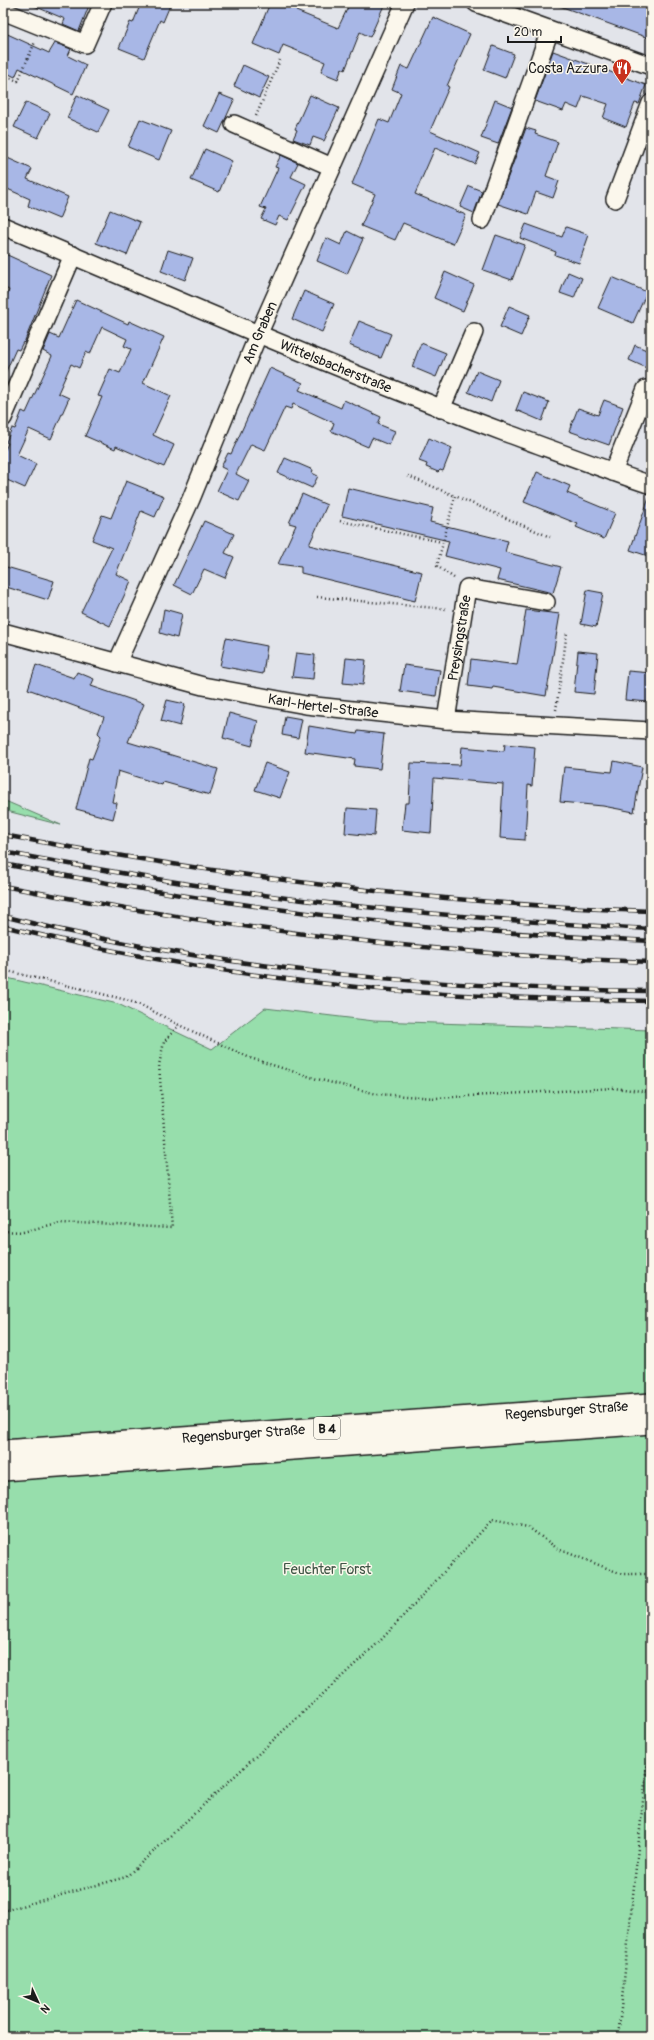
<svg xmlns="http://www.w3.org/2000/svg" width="654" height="2040" viewBox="0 0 654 2040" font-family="Pangolin,sans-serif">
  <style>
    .green { fill: #97deac; stroke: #5a7d64 }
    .building { fill: #a8b7e6; stroke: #1c1c1c }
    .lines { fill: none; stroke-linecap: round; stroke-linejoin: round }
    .minor-casing { stroke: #1c1c1c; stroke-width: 20 }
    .major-casing { stroke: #1c1c1c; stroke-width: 24 }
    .path { stroke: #1c1c1c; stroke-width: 2.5; stroke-dasharray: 1 3; stroke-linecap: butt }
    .minor { stroke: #fbf7ec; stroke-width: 17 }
    .major { stroke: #fbf7ec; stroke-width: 21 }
    .rail-casing { stroke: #1c1c1c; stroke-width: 4.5 }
    .rail { stroke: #fbf7ec; stroke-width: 3; stroke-dasharray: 9; stroke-linecap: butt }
    .labels { text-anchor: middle; stroke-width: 3; stroke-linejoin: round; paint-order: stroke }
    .shield { fill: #fbf7ec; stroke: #5f5e5a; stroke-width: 1 }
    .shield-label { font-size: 13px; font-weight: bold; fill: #1c1c1c }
    .poi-label { font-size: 14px; fill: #1c1c1c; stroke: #fbf7ec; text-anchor: end }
    .street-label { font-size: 14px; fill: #1c1c1c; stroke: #fbf7ec }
    .park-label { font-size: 14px; fill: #415647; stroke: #fbf7ec }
  </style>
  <rect width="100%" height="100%" fill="#e2e4ea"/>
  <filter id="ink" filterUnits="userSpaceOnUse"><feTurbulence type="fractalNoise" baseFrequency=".025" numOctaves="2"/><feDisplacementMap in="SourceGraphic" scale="8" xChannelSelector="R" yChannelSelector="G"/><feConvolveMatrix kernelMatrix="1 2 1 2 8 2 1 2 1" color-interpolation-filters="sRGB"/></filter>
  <g filter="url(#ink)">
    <path class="green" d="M3,800l58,25 -58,-15z
      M3,977l115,27 94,45 53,-41 109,13 277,9v1007h-648z"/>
    <path class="building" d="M27,3h63l-11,28 -16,-7 2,-5z
      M141,3h30l-8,19 -3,-2 -16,38 -25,-10 11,-26 3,1z
      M270,3h30l-4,8 42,17 12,-25h35l-15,34 -10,-5 -15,38 -3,-2 -4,11 -17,-7 4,-10 -42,-17 -4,10 -26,-11z
      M557,3h82l12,4v32l-94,-34z
      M433,17l37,17 -23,52 2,1 -19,44 50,22 -5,11 -40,-16 -20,46 51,21 -13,29 -50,-21 -8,17 -34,-14 14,-32 -23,-10 27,-65 10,4 12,-30 -9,-4 9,-23 8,3z
      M3,32l46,21 6,-10 16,6 -3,7 18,9 -13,29 -54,-26 -4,9 -12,-6z
      M493,46l21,8 -9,24 -21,-8z
      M553,51l93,34 -7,19 -4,-1 -9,24 -23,-9 5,-14 -25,-8 -5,13 -12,-5 -3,7 -28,-10z
      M243,65l26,12 -10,21 -25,-12z
      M219,94l15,6 -15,33 -15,-7z
      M77,95l32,15 -11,22 -31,-14z
      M310,95l29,13 -15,33 -11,-4 -3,8 -17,-6 4,-9 -2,-1z
      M495,100l17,7 -14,37 -17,-6z
      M26,102l24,11 -12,25 -24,-11z
      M140,119l31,12 -12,29 -31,-13z
      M526,128l10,3 -1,3 23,8 -12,34 13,5 -6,17 -17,-6 -8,22 -30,-10z
      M205,149l27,12 -13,31 -28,-12z
      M281,155l17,8 -7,14 15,7 -18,36 -9,-4 -4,9 -14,-6 5,-10 -6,-2 18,-39 -3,-1z
      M3,156l29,13 -5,10 41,18 -9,22 -31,-13 2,-7 -27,-12z
      M469,186l13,5 -8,22 -14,-6z
      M110,210l30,12 -13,33 -31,-12z
      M526,224l36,13 4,-10 23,8 -10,28 -24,-8 1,-3 -36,-14z
      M347,231l16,8 -16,35 -30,-13 9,-23 15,7z
      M496,235l29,10 -13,35 -29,-10z
      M168,250l25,8 -8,22 -24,-9z
      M3,253l48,22 -27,68 -1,-1 -4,8 -3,-1 -13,29v-74l6,-14 -6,-3z
      M445,272l29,13 -11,26 -29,-13z
      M568,272l14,6 -8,20 -14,-5z
      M612,277l35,15 -14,31 -35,-15z
      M304,291l30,13 -12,28 -30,-13z
      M76,300l52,24 1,-3 35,16 -21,46 28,13 -18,39 21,10 -10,22 -48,-21 -1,3 -30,-13 17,-39 -4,-1 12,-27 10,4 11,-24 -7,-3 3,-7 -25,-12 -12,27 -4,-2 -7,16 -8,-4 -13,29 11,5 -18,41 -22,-10 -12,26 19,9 -11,24 -18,-8 -4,9v-40l2,1 3,-7 -2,-1 6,-14 3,1 7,-18 4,2 26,-57 -9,-5 7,-17 9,4z
      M509,306l21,9 -9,21 -21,-9z
      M359,321l32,13 -10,24 -32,-13z
      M421,343l25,10 -10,24 -24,-10z
      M635,345l16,7v18l-22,-10z
      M270,368l33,15 -4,7 42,18 3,-8 37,17 -3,7 17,7 -6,14 -17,-7 -4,9 -37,-16 3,-8 -41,-19 -2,5 -6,-2 -20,43 -14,-6 -15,30 13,7 -10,20 -22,-10 10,-21 -6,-3 7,-14 3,1z
      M477,371l22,9 -8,22 -23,-10z
      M523,392l26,10 -7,19 -26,-11z
      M604,400l19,7 -14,38 -40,-14 9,-23 20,7z
      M429,438l23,10 -9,23 -3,-1 -2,2 -12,-5 1,-3 -8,-3z
      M285,458l28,12 -1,3 6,3 -6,12 -34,-15z
      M537,472l33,14 -3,7 48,20 -11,26 -28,-12 2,-3 -54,-22z
      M126,481l38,15 -9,21 -14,-6 -25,63 15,7 -21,45 -29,-14 31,-64 -20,-8 10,-25 9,3z
      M348,488l85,20 -3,14 78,19 -3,11 56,15 -8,26 -56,-13 3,-10 -55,-14 4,-15 -107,-25z
      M302,494l25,11 -18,40 113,27 -7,29 -114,-28v-6l-23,-3 18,-39 -7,-2z
      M649,498h2v59l-21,-7z
      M204,521l30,13 -9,19 9,4 -9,21 -21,-9 -12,25 -18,-9z
      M3,566l51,15 -6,19 -45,-14z
      M587,590l16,3 -7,34 -15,-3z
      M164,609l18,5 -5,24 -17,-5z
      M526,610l34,4 -14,82 -53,-9 -1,2 -24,-3 3,-27 46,6z
      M226,638l41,8 -4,28 -43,-8z
      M578,651l20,2 -4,41 -20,-2z
      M296,653l19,2 -2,24 -21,-2z
      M346,658l20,2 -3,25 -20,-2z
      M36,665l38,13 3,-6 17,7 -3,7 53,18 -16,38 90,27 -8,26 -47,-13 -1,3 -44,-14 -6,31 5,1 -4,16 -37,-10 13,-51 3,1 9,-23 -3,-3 6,-16 -76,-28z
      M404,665l36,5 -4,26 -36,-5z
      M628,671l23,2 -2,29 -24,-2z
      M167,700l18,4 -5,22 -19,-5z
      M229,713l29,8 -6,25 -29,-8z
      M285,716l17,3 -4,19 -16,-3z
      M309,726l48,8 1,-3 26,3 -4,35 -26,-3 1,-7 -50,-7z
      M505,744l30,3 -3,39 -4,-1 -3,55 -25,-2 3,-54 -69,-6 -3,55 -29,-3 3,-27h4l2,-40 49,2 2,-18 42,4z
      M614,761l28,6 -8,45 -31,-6 -43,-4 4,-35 48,5z
      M265,763l25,9 -10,26 -25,-8z
      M347,808l29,2 -2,26 -29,-3z"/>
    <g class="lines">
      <defs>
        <g id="minor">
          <path d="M476,3l175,63"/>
          <path d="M3,11l82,33 18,-41"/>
          <path d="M234,124l98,43"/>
          <path d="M615,199l36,-96"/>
          <path d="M482,220l68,-190"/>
          <path id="s1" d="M3,226c168,71 335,144 506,208 47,17 94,35 142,51"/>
          <path d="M441,409l33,-77"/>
          <path d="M3,418l70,-163"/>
          <path d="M613,472l33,-83"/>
          <path id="s2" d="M3,632l200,54 103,19 140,15 205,11"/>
          <path id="s3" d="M117,663l74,-164 67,-164 147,-332"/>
          <path id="s4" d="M446,720l21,-132 79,14"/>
        </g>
        <g id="major">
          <path id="s5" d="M3,1451l648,-47"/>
          <path d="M3,1470l648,-47"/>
        </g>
      </defs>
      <use href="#minor" class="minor-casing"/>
      <use href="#major" class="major-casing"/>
      <path class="path" d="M3,75l15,6 17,-39
        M256,116l24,-56
        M408,476l47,20
        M340,521l102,21
        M454,578l-17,-12 18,-70 95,41
        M317,597l129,12
        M556,710l11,-78
        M3,970l120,29 18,6 38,20 71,33 67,21 60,15 58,4 178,-10 38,4
        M3,1231l20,1 37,-10 112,6 -13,-163 5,-23 15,-17
        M3,1911l123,-34 255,-237 111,-120 36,7 30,22 64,25h29
        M618,2037l29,-274 4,-1"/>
      <use href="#minor" class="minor"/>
      <use href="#major" class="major"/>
      <defs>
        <path id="rail" d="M3,835c214,40 430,69 648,76
          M3,852c120,22 241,43 363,55 95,10 190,17 285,22
          M3,864c129,25 259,45 389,59 86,9 173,13 259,18
          M3,886c213,41 431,69 648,76
          M3,916c212,54 430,72 648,75
          M3,926c116,29 234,49 353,61 98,10 197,12 295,14"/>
      </defs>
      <use href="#rail" class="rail-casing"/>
      <use href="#rail" class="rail"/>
    </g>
  </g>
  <defs>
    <symbol id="restaurant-pin" viewBox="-11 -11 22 30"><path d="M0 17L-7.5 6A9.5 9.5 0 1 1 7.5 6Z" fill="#c8321e" stroke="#fbf7ec"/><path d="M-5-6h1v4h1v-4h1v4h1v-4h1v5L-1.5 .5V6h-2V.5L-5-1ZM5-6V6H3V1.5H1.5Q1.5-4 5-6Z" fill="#fff"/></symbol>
  </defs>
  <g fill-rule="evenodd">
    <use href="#restaurant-pin" x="611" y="57" width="22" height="30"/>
  </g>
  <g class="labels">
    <rect class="shield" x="314" y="1417" width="26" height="22" rx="3"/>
    <g class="shield-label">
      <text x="327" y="1433">B 4</text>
    </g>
    <g class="poi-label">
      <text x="608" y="73">Costa Azzura</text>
    </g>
    <g class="street-label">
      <text dy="5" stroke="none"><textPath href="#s3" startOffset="360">Am Graben</textPath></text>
      <text dy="5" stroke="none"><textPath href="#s1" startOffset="361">Wittelsbacherstraße</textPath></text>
      <text dy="5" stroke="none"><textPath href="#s4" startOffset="83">Preysingstraße</textPath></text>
      <text dy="5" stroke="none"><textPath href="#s2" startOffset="329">Karl-Hertel-Straße</textPath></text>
      <text dy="5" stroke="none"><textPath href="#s5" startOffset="565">Regensburger Straße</textPath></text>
      <text dy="5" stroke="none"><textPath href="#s5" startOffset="241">Regensburger Straße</textPath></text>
    </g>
    <g class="park-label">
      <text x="327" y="1574">Feuchter Forst</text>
    </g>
  </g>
  <rect width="654" height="2040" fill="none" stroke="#fbf7ec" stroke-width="16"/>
  <rect x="8" y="8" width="638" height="2024" fill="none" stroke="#1c1c1c" stroke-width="1.5" filter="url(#ink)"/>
  <g transform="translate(38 2002) rotate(134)" stroke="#fbf7ec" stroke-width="3" paint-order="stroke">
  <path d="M0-3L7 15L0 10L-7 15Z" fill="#1c1c1c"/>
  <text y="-6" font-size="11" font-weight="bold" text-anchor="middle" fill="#1c1c1c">N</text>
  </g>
  <path d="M508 36v6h53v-6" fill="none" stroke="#1c1c1c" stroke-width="2"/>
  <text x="514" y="36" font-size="12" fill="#1c1c1c" stroke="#fbf7ec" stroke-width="3" paint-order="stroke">20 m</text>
</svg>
